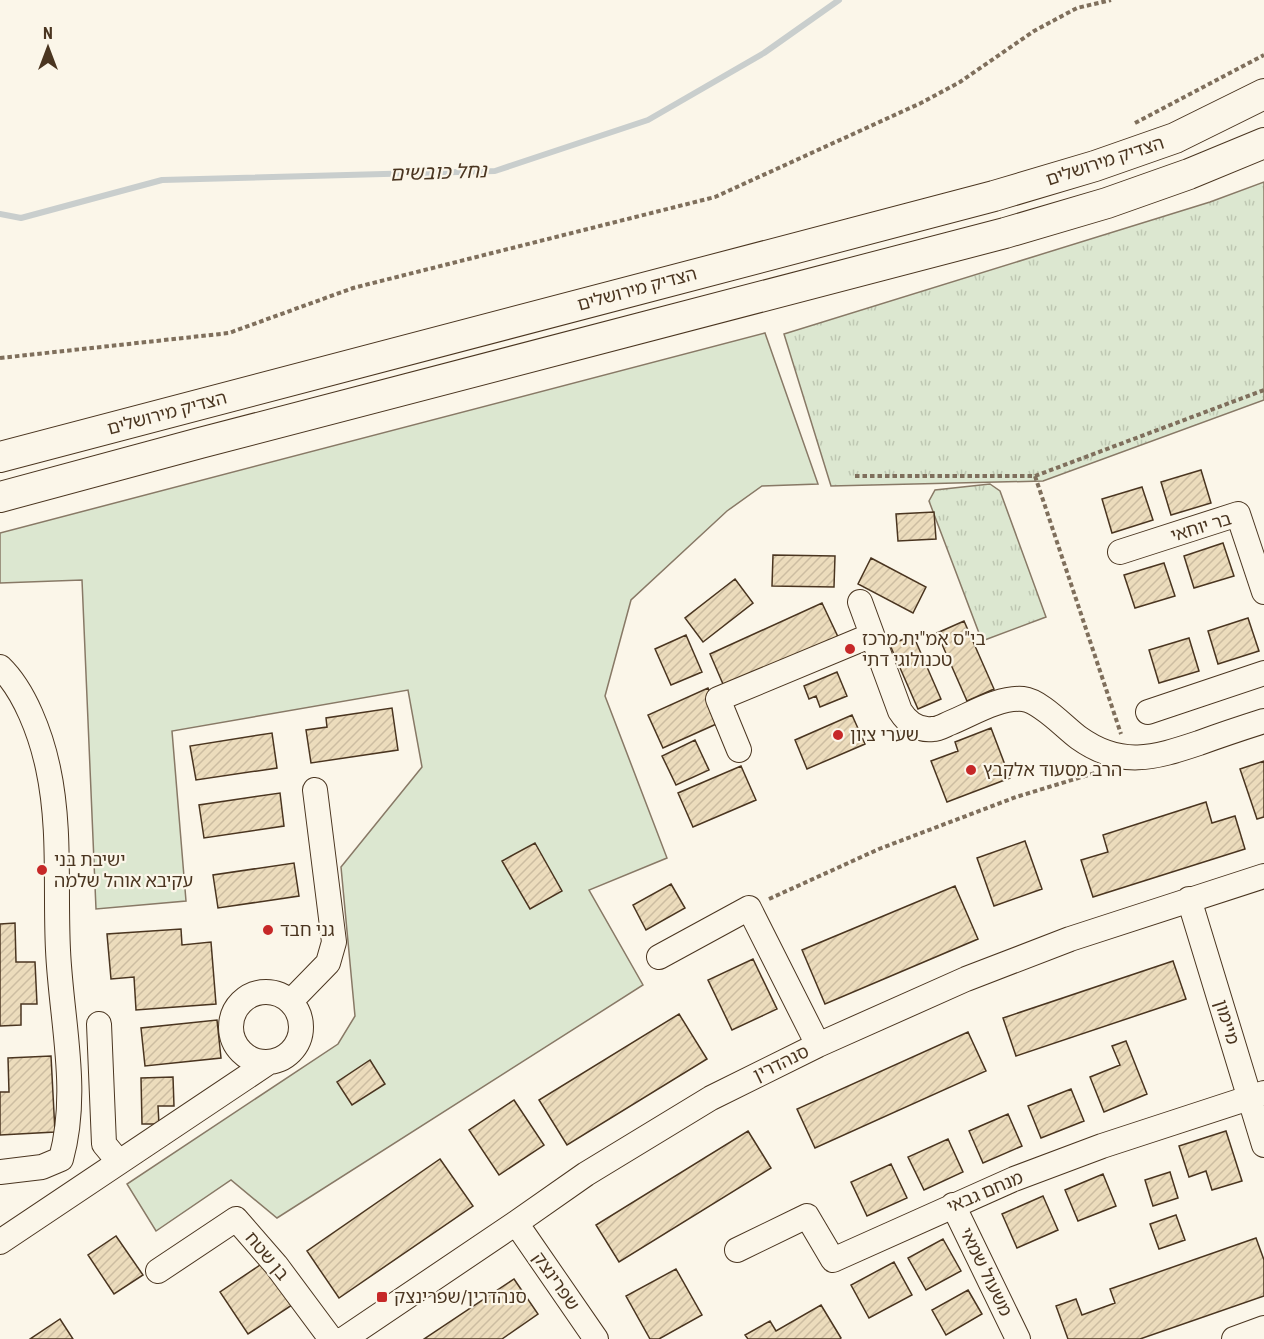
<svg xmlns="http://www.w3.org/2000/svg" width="1264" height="1339" viewBox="0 0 1264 1339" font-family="'Roboto Condensed','Noto Sans Hebrew',sans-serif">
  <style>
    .green { fill: #dce7d0; stroke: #887966; stroke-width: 1.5 }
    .park { fill: url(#park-tufts); stroke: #887966; stroke-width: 1.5 }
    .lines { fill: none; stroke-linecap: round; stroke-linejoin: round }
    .stream { stroke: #c9cecd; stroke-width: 6 }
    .building { fill: url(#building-hatch); stroke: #4a3520; stroke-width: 1.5 }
    .minor-casing { stroke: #4a3520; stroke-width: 26 }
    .major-casing { stroke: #4a3520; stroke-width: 32 }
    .path { stroke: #7f6f5c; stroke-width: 4; stroke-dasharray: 4.5 3; stroke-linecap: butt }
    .minor { stroke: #fbf6e9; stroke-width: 24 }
    .major { stroke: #fbf6e9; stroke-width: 30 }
    .poi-dot { fill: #c62828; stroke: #fbf6e9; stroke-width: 2 }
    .labels { text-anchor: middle; stroke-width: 4.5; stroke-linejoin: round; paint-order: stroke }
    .street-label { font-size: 18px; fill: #4a3520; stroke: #fbf6e9 }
    .poi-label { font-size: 18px; fill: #4a3520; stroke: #fbf6e9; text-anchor: start }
    .water-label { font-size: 20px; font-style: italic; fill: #4a3520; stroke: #fbf6e9 }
  </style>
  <defs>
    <pattern id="park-tufts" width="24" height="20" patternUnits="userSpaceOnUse" patternTransform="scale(1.5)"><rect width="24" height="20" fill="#dce7d0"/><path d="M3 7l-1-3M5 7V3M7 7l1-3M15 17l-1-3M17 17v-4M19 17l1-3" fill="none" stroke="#bec7b2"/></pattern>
    <pattern id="building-hatch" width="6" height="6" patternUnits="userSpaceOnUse" patternTransform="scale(1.5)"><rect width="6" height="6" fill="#ecdcbc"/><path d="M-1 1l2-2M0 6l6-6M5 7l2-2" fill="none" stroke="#ccbda1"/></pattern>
  </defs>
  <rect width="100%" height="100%" fill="#fbf6e9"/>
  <path class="green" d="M765,333l53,151 -56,2 -35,25 -96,89 -26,96 62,162 -78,32 54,95 -366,233 -46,-38 -75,51 -29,-47 211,-140 17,-28 -14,-149 81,-100 -14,-77 -236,41 14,170 -90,8 -14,-329 -82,3v-50z"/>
  <path class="park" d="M1264,182v218l-221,81 -212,5 -47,-152 426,-132z
    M990,484l10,7 46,126 -64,24 -53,-140 6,-11z"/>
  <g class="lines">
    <path class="stream" d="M0,214l21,4 141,-38 333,-9 153,-51 116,-67 75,-53"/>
  </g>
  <path class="building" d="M1201,470l10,33 -40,12 -10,-33z
    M1142,487l11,33 -41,13 -10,-34z
    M934,512l2,27 -38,2 -2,-27z
    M1223,543l11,33 -40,12 -10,-32z
    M773,555l62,1 -1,31 -62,-1z
    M871,558l55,29 -13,26 -55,-29z
    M1164,563l11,33 -40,12 -11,-33z
    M735,579l18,24 -50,39 -18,-24z
    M822,603l17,36 -113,52 -16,-37z
    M1248,618l11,33 -41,13 -10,-33z
    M964,621l30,68 -27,12 -30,-68z
    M686,635l16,37 -31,13 -16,-36z
    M913,635l28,64 -23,10 -28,-64z
    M1189,638l10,33 -40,12 -10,-33z
    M837,672l10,24 -27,11 -4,-11 -7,3 -5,-13z
    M708,688l15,33 -60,27 -15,-33z
    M392,708l6,42 -87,13 -5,-33 21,-3 -1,-9z
    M852,715l13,29 -58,25 -12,-29z
    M991,728l19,50 -63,24 -16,-41 27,-10 -3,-9z
    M272,733l5,35 -81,12 -6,-34z
    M695,740l14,30 -33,15 -14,-29z
    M1264,761v56l-7,2 -17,-50z
    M741,766l15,34 -63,27 -15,-34z
    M280,793l4,33 -80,12 -5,-33z
    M1206,802l6,21 23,-7 10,33 -152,48 -12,-37 27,-8 -5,-17z
    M1025,841l17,48 -48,17 -17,-48z
    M535,843l27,48 -32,18 -28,-48z
    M294,863l5,33 -81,12 -5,-33z
    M671,884l14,24 -39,22 -13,-25z
    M955,886l23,53 -153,65 -23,-54z
    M15,923l1,39h19l2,42h-16v21l-21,1v-102z
    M181,929l1,16 29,-3 5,62 -80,6 -2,-33 -23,2 -4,-45z
    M753,959l24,50 -45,21 -24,-50z
    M1173,961l13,38 -170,57 -13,-38z
    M679,1014l28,45 -140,86 -28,-45z
    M217,1020l4,38 -76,8 -4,-38z
    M968,1032l18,39 -171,77 -18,-39z
    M1126,1041l21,53 -43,18 -14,-35 30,-12 -8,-19z
    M51,1056l4,76 -55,3v-43h9l-1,-34z
    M370,1060l15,24 -33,21 -15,-23z
    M173,1077l1,29h-16l1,18h-17l-1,-46z
    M1071,1089l13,32 -43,17 -13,-32z
    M514,1100l30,45 -45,30 -30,-45z
    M1008,1114l14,32 -39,17 -14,-32z
    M748,1131l23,37 -152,94 -23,-37z
    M1226,1131l16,50 -30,9 -6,-19 -17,6 -10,-31z
    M948,1139l15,33 -39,18 -16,-33z
    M440,1159l33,47 -134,92 -32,-47z
    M891,1164l16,34 -40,18 -16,-34z
    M1170,1172l8,26 -25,8 -8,-26z
    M1103,1174l13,32 -38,15 -13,-31z
    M1043,1196l15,34 -41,18 -15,-34z
    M1176,1215l9,25 -26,9 -9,-25z
    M116,1236l27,39 -29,19 -26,-39z
    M1256,1238l8,22v36l-124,43h-72l-12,-33 20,-7 6,16 33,-12 -5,-14z
    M943,1239l18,32 -35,19 -18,-32z
    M894,1262l18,33 -43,23 -18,-33z
    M263,1263l29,42 -44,29 -28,-42z
    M676,1269l26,46 -43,24h-9l-24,-43z
    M514,1279l24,35 -36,25h-78z
    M968,1290l14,24 -36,21 -14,-25z
    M821,1305l20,33 -1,1h-92l-3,-4 25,-14 6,10z
    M60,1319l13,20h-43z"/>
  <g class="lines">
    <defs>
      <path id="minor" d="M1120,552l118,-38 26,78
        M860,602l40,109c7,11 18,20 33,18 6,0 12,-4 17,-6 22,-9 49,-26 73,-24 18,2 41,28 56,39 42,30 75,20 120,5 22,-8 43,-15 65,-22
        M0,667c25,24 41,68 48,101 13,60 7,122 10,182 3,69 22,141 3,209l-19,8 -42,5
        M1148,712l116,-39
        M739,750l-21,-51 154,-64
        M1189,899l75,246
        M659,957l90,-49 69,137
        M231 1027a35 35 0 1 1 70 0a35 35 0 1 1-70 0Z
        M291,1001l37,-38 6,-21 -19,-152
        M99,1024l5,120 15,18
        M953,1205l65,134
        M516,1223l80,116
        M0,1242l269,-180
        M737,1250l70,-34 26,44 181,-81 88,-33 162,-53
        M158,1271l78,-52 40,46 55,74
        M344,1339l172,-116 70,-49 125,-76 107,-53 148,-66 104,-40 194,-63
        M1234,1339l30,-11"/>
      <path id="major" d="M0,457l994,-261 101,-30 80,-28 89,-44
        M0,497l200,-54 805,-210 102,-30 82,-29 75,-31"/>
    </defs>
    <use href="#minor" class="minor-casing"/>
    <use href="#major" class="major-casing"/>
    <path class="path" d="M1135,123l129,-68
      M0,358l229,-25 124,-45 362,-91 206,-94 39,-21 74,-51 43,-23 34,-8
      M855,476h180l229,-86
      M1035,476l86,258
      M769,899l110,-50 137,-52 82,-25"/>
    <use href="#minor" class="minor"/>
    <use href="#major" class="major"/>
  </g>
  <g class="poi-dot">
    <circle cx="850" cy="649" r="6"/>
    <circle cx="838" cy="735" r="6"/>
    <circle cx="971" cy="770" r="6"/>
    <circle cx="42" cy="870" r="6"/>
    <circle cx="268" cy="930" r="6"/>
    <rect x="376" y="1291" width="12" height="12" rx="3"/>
  </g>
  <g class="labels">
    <g class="street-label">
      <text transform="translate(1105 161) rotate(-18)" y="6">הצדיק מירושלים</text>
      <text transform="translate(637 289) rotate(-15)" y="6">הצדיק מירושלים</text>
      <text transform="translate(167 413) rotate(-15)" y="6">הצדיק מירושלים</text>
      <text transform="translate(1201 527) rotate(-17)" y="6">בר יוחאי</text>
      <text transform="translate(1227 1022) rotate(73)" y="6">מיימון</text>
      <text transform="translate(781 1063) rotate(-26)" y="6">סנהדרין</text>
      <text transform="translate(985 1192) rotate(-23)" y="6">מנחם גבאי</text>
      <text transform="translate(267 1256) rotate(50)" y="6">בן שטח</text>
      <text transform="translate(986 1272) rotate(64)" y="6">משעול שמאי</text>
      <text transform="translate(556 1281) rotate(55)" y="6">שפרינצק</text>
    </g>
    <g class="poi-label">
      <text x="862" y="645">בי"ס אמ"ית מרכז<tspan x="862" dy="21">טכנולוגי דתי</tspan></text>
      <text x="850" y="741">שערי ציון</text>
      <text x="983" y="776">הרב מסעוד אלקבץ</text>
      <text x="54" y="866">ישיבת בני<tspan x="54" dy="21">עקיבא אוהל שלמה</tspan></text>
      <text x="280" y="936">גני חבד</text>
      <text x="394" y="1303">סנהדרין/שפרינצק</text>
    </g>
    <g class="water-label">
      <text transform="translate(438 172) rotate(-2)" y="7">נחל כובשים</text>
    </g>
  </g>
  <g transform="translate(48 48)" stroke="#fbf6e9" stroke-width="4.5" paint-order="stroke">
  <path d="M0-4.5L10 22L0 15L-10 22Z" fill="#4a3520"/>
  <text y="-9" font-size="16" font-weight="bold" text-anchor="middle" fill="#4a3520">N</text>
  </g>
</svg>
